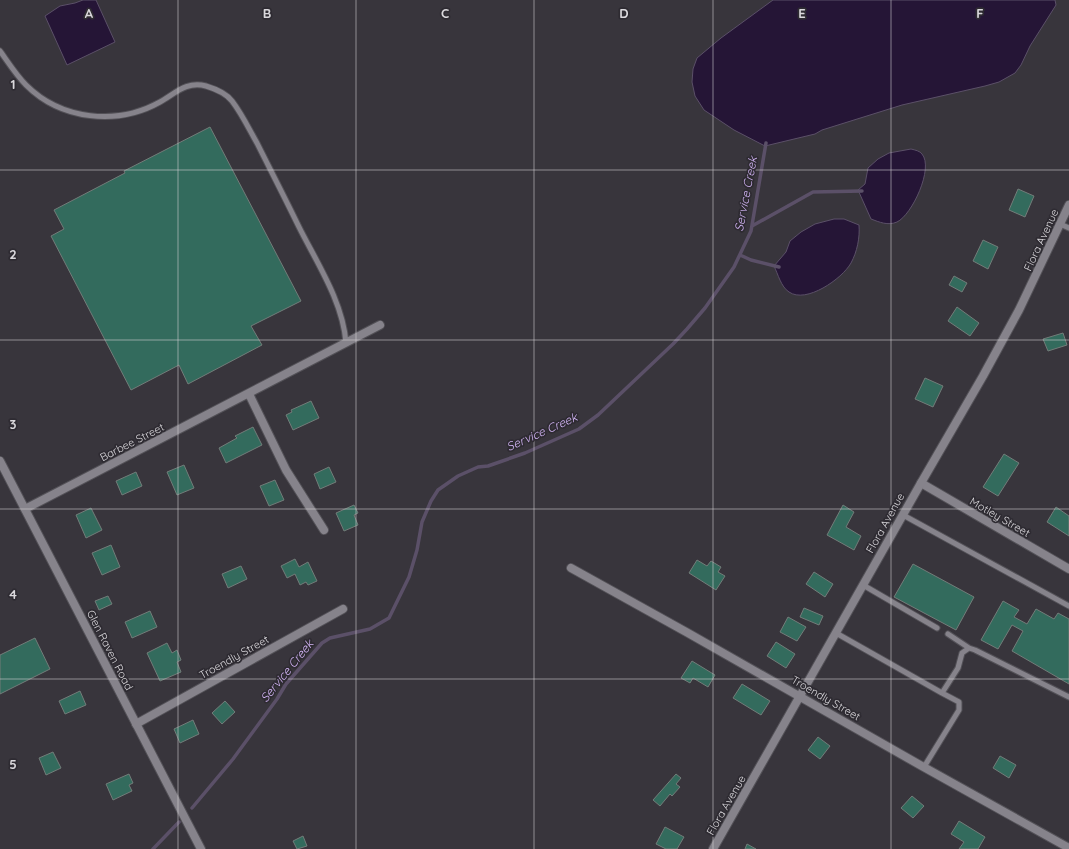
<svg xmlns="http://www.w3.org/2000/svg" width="1069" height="849" viewBox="0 0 1069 849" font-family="Quicksand,sans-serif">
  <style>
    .water { fill: #251536; stroke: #5b5068 }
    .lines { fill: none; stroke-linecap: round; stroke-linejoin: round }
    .stream { stroke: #5b5068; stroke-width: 3.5 }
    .building { fill: #336b5d; stroke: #727c79 }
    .service-casing { stroke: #535157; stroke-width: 7 }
    .minor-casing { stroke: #535157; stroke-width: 10 }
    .tertiary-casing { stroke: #535157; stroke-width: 10 }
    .service { stroke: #86838b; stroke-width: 5 }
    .minor { stroke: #86838b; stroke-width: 8 }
    .tertiary { stroke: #86838b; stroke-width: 8 }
    .grid { fill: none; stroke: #dad8dc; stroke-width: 1; stroke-opacity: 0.55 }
    .labels { text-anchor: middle; stroke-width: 3.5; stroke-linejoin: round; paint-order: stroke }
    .street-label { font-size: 11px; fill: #dad8dc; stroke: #2e2b32 }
    .water-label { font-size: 12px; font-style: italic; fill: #d3b5f6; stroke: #2e2b32 }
    .grid-label { font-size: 13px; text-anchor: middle; font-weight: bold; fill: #dad8dc; stroke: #2e2b32; stroke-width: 3.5; stroke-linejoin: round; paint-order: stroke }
  </style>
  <rect width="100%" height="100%" fill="#38353c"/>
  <path class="water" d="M83,0h13l19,42 -48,23 -22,-49 15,-10 15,-3z
    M773,0h282l1,5 -26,41 -9,19 -6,8 -16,9 -14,4 -83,19 -80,25 -7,4 -50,12 -31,-16 -30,-20 -9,-14 -3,-14 1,-13 4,-11 24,-20z
    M911,149c4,1 9,2 11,5 12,14 -10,61 -25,68 -9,4 -18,0 -26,-3l-13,-29 7,-6 3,-16 10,-9 11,-6z
    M834,219h10l15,6c1,13 -2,27 -8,38 -9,16 -45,41 -62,29 -8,-5 -11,-18 -15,-26l12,-14 4,-11 11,-9 14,-8z"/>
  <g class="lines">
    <path class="stream" d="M752,226l61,-34 49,-1
      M740,255l11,5 28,7
      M192,808l41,-49 44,-60 9,-15 36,-41 8,-5 40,-9 19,-11 20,-41 8,-27 5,-28 9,-21 7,-11 20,-14 20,-9 10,-1 37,-13 54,-24 19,-14 75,-71 14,-15 18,-21 29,-41 17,-36 15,-88
      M153,849l26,-27"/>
  </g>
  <path class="building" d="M210,127l91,174 -50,25 11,19 -74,39 -9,-19 -48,25 -80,-154 13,-7 -10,-19 71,-37 -1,-2z
    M1018,189l16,7 -9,21 -16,-7z
    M983,240l15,7 -10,22 -15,-8z
    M954,276l13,7 -5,9 -13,-7z
    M957,307l22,16 -9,13 -22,-15z
    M1063,333l4,12 -19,6 -5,-12z
    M925,378l18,8 -10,21 -18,-8z
    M311,401l8,17 -26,12 -7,-15 6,-3 -1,-2z
    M253,427l9,18 -36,18 -7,-15 18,-10 -2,-2z
    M1004,454l15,9 -21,33 -15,-9z
    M184,465l10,23 -17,7 -10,-23z
    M329,467l7,15 -16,7 -6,-15z
    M136,472l6,14 -20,9 -6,-14z
    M275,480l9,20 -15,6 -9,-20z
    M354,505l4,8 -4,2 4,10 -14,6 -8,-18z
    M843,505l11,7 -8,15 15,9 -7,14 -27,-15z
    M1056,507l13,9v20l-22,-14z
    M91,508l11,22 -16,8 -10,-23z
    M111,545l9,22 -18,8 -10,-22z
    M295,559l4,8 9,-5 9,19 -9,4 -2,-3 -6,3 -5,-11 -8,4 -6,-12z
    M697,560l10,6 4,-5 10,6 -3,5 7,4 -9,14 -27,-17z
    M913,564l61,33 -18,33 -62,-33z
    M241,566l6,13 -19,9 -6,-14z
    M814,572l19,12 -8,13 -19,-13z
    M108,596l4,8 -13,6 -4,-9z
    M1003,601l16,9 -5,7 13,7 9,-15 18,10 4,-6 11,6v65l-57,-33 11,-20 -11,-6 -14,24 -17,-9z
    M804,608l19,8 -4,9 -19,-8z
    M150,611l7,16 -25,11 -7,-16z
    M788,617l18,10 -9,14 -17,-9z
    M35,638l15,31 -50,25v-39z
    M776,642l19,12 -9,14 -19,-12z
    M167,643l5,10 5,-3 4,10 -4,2 4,10 -21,9 -13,-28z
    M692,661l23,14 -7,12 -15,-9 -3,5 -9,-5z
    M742,684l28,17 -9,14 -28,-17z
    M80,691l6,14 -21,9 -6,-13z
    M225,701l10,11 -13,12 -10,-11z
    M193,720l6,14 -19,9 -6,-14z
    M818,737l12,9 -10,13 -12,-9z
    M53,752l8,16 -15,7 -7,-17z
    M1000,756l16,9 -7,13 -16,-10z
    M129,774l4,9 -4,2 3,6 -19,9 -7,-16z
    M676,774l5,4 -5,6 4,3 -8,9 -2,-2 -10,12 -7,-6z
    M912,796l12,10 -11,12 -12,-10z
    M959,821l26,16 -7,12h-19l5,-7 -13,-8z
    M665,827l19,10 -7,12h-11l-10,-5z
    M303,836l4,10 -10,3 -4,-8z
    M747,844l9,5h-11z"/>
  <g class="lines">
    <defs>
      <path id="service" d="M0,51c8,11 16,24 26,34 35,35 91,41 134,17 16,-9 26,-21 46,-16 10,3 20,7 26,15 10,13 17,28 25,42 14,28 28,55 42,84 18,36 44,75 47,116
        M1060,224l9,4
        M903,515l166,91
        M863,585l74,43
        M836,633l106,60
        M948,634l21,14
        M924,767l35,-57v-8l-17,-9 16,-25 4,-15 7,-5 6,2 94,47"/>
      <path id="minor" d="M249,394l37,76 38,60
        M921,483l148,86
        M25,509l355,-184
        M571,568l117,65 232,132 149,83
        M136,724l207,-115"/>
      <path id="tertiary" d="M0,461l201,388
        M713,849l208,-366 62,-107 36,-66 50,-105"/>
    </defs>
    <use href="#service" class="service-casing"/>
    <use href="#minor" class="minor-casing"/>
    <use href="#tertiary" class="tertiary-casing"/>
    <use href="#service" class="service"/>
    <use href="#minor" class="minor"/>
    <use href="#tertiary" class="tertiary"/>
  </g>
  <path class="grid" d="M178,0v849M356,0v849M534,0v849M713,0v849M891,0v849M0,170h1069M0,340h1069M0,509h1069M0,679h1069"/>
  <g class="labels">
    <g class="street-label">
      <text transform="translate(1041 240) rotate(-65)" y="4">Flora Avenue</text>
      <text transform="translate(132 442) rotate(-27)" y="4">Barbee Street</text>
      <text transform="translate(1000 517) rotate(30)" y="4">Motley Street</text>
      <text transform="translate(885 523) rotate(-61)" y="4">Flora Avenue</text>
      <text transform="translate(110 650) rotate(63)" y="4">Glen Raven Road</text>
      <text transform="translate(234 657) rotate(-29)" y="4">Troendly Street</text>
      <text transform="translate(826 698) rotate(30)" y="4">Troendly Street</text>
      <text transform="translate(726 805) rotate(-60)" y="4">Flora Avenue</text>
    </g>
    <g class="water-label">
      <text transform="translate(746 194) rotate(-79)" y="4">Service Creek</text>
      <text transform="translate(542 432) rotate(-24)" y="4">Service Creek</text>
      <text transform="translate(287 671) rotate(-51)" y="4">Service Creek</text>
    </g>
  </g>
  <g class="grid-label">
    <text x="89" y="18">A</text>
    <text x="267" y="18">B</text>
    <text x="445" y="18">C</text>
    <text x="624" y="18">D</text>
    <text x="802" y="18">E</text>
    <text x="980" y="18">F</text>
    <text x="13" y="89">1</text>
    <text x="13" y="259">2</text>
    <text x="13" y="429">3</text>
    <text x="13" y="599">4</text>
    <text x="13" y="769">5</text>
  </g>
</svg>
